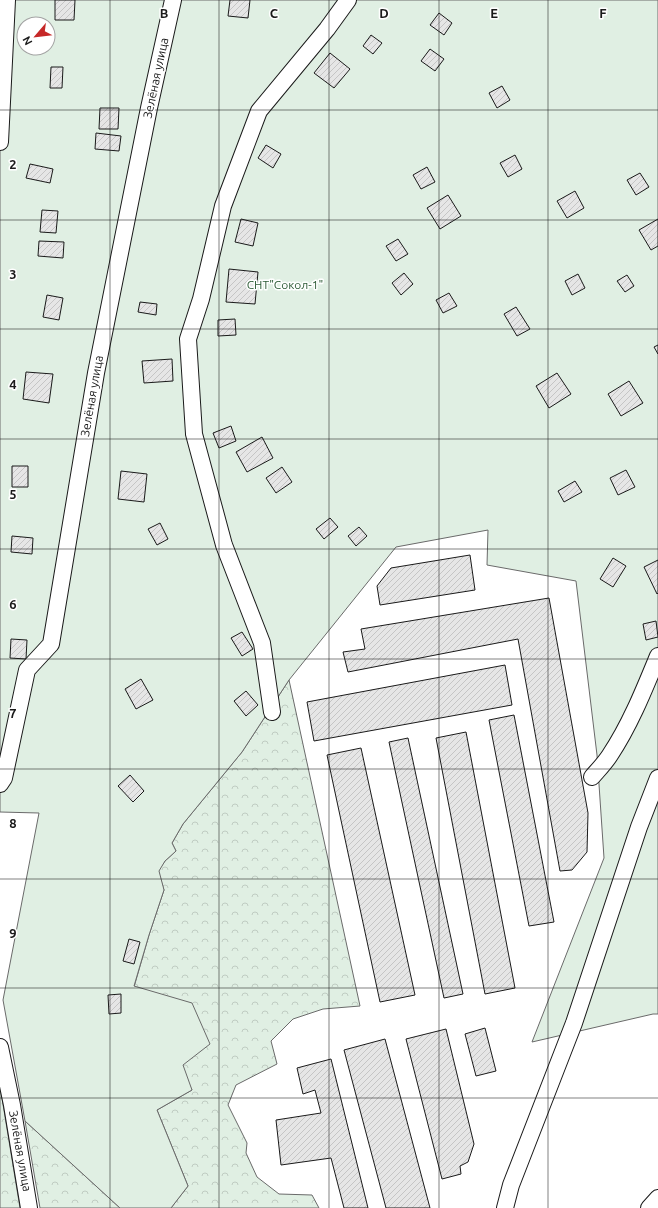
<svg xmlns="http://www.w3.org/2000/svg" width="658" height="1208" viewBox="0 0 658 1208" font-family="Ubuntu,sans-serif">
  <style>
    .forest { fill: url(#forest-crowns); stroke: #6a6a6a }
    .garden { fill: #e0efe3; stroke: #6a6a6a; fill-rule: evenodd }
    .building { fill: url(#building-hatch); stroke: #1a1a1a }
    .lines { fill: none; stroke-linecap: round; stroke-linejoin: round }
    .minor-casing { stroke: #1a1a1a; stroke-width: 18 }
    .minor { stroke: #fff; stroke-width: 16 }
    .grid { fill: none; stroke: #1a1a1a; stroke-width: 1; stroke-opacity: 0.55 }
    .labels { text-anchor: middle; stroke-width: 3; stroke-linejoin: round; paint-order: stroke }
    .street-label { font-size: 12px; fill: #1a1a1a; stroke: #fff }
    .park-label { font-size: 12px; fill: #2b5a34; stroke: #fff }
    .grid-label { font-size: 13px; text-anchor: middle; font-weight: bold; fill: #1a1a1a; stroke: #fff; stroke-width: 3; stroke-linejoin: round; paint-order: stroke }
  </style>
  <defs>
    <pattern id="forest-crowns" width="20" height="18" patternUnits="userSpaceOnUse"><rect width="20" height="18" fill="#e0efe3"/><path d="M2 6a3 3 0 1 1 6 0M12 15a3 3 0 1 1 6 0" fill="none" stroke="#c0ccc2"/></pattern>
    <pattern id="building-hatch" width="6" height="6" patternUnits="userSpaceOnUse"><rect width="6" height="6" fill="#e6e6e6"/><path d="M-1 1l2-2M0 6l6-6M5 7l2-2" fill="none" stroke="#c5c5c5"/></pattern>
  </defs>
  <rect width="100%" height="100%" fill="#fff"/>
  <path class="forest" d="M289,680l71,326 -37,3 -30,10 -22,22 6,23 -41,21 -8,20 19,38 -1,10 11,24 22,17 33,1 7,13h-148l17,-22 -31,-76 35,-20 -58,-103 15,-52 15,-45 -6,-19 7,-10 11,-10 -4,-8 11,-19 59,-72z
    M0,1086l20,122h-20z
    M25,1121l95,87h-80z"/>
  <path class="garden" d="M2,0h656v1014h-5l-121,28 72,-184 -7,-103 -21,-174 -89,-16 1,-35 -92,17 -107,133 -47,72 -59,72 -11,19 4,8 -11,10 -6,10 5,19 -15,45 -15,51 58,17 18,41 -27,21 9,25 -35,20 31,76 -17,22h-51l-95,-87 -22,-121 36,-187 -39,-1v-768zM24,24h24v24h-24z"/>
  <path class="building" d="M55,0h20l-1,20h-19z
    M230,0h20l-2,18 -20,-2z
    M439,13l13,10 -8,12 -14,-10z
    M371,35l11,8 -9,11 -10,-8z
    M430,49l14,10 -9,12 -14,-10z
    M330,53l20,16 -16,19 -20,-15z
    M51,67h12l-1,21h-12z
    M502,86l8,14 -13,8 -8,-15z
    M100,108h19l-1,21h-19z
    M96,133l25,3 -2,15 -24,-2z
    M266,145l15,9 -8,14 -15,-10z
    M515,155l7,14 -14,8 -8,-14z
    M30,164l23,5 -3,14 -24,-5z
    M427,167l8,15 -14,7 -8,-14z
    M640,173l9,14 -13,8 -9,-15z
    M575,191l9,17 -17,10 -10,-17z
    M448,195l13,21 -21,13 -13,-21z
    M42,210l16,1 -2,22 -16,-1z
    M241,219l17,4 -5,23 -18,-4z
    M658,219v27l-7,4 -12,-20z
    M398,239l10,15 -12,7 -10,-15z
    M39,241l25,1 -1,16 -25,-2z
    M229,269l29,3 -3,32 -29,-2z
    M404,273l9,11 -12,11 -9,-12z
    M578,274l7,14 -13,7 -7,-14z
    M627,275l7,11 -9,6 -8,-11z
    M449,293l8,13 -14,7 -7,-13z
    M47,295l16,3 -4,22 -16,-3z
    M140,302l17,2 -1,11 -18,-3z
    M516,307l14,22 -13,7 -13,-22z
    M235,319l1,16 -18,1v-16z
    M658,345v9l-4,-7z
    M172,359l1,22 -29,2 -2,-22z
    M26,372l27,2 -4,29 -26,-4z
    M557,373l14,21 -22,14 -13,-22z
    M629,381l14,22 -22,13 -13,-22z
    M231,426l5,15 -17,7 -6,-15z
    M262,437l11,21 -26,14 -11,-20z
    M12,466h16v21h-16z
    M282,467l10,15 -16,11 -10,-15z
    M626,470l9,17 -17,8 -8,-17z
    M121,471l26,3 -3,28 -26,-3z
    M575,481l7,11 -18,10 -6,-11z
    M330,518l8,9 -14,12 -8,-10z
    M160,523l8,16 -11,6 -9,-16z
    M359,527l8,9 -11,10 -8,-10z
    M12,536l21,2 -1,16 -21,-2z
    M470,555l5,35 -95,15 -3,-19 14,-18z
    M613,558l13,8 -13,21 -13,-8z
    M658,560v33l-1,1 -13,-27z
    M549,598l39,215 -1,39 -15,18 -12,1 -42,-232 -170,33 -5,-20 22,-3 -4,-20z
    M656,621l2,16 -12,3 -3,-16z
    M242,632l11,17 -11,7 -11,-18z
    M11,639l16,1 -1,19 -16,-1z
    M505,665l7,40 -198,36 -7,-39z
    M141,679l12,21 -17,9 -11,-20z
    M246,691l12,14 -12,11 -12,-15z
    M514,715l40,207 -25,4 -40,-206z
    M466,732l49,256 -30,6 -49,-256z
    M408,738l55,256 -19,4 -55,-256z
    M361,748l54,247 -35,7 -53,-247z
    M130,775l14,16 -11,11 -15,-16z
    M129,939l11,3 -6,22 -11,-3z
    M121,994v19l-12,1 -1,-19z
    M485,1028l11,43 -20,5 -11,-42z
    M446,1029l28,115 -6,18 -8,4 1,8 -19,5 -36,-140z
    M385,1039l45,169h-44l-42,-158z
    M331,1059l37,149h-24l-13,-50 -50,7 -5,-45 45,-7 -6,-23 -12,4 -6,-26z"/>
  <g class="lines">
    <defs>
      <path id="minor" d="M0,142l7,-142
        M272,712l-10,-69 -38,-98 -30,-111 -6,-95 13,-40 22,-93 36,-95 68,-82 21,-29
        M592,777c6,-7 13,-14 18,-22 20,-30 34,-65 48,-99
        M0,784l4,-6 23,-108 24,-26 45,-271 53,-265 24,-108
        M0,1047l12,58 17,103
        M505,1208l6,-23 63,-162 65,-196 19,-49
        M649,1208l9,-10"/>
    </defs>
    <use href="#minor" class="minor-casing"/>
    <use href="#minor" class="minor"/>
  </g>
  <path class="grid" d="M110,0v1208M219,0v1208M329,0v1208M439,0v1208M548,0v1208M0,110h658M0,220h658M0,329h658M0,439h658M0,549h658M0,659h658M0,769h658M0,879h658M0,988h658M0,1098h658"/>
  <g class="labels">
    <g class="street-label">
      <text transform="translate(156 78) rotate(-78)" y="4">Зелёная улица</text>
      <text transform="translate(92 396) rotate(-80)" y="4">Зелёная улица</text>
      <text transform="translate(20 1151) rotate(80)" y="4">Зелёная улица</text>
    </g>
    <g class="park-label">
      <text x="285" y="289">СНТ"Сокол-1"</text>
    </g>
  </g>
  <g class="grid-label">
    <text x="164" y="18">B</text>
    <text x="274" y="18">C</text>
    <text x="384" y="18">D</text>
    <text x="494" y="18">E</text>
    <text x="603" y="18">F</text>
    <text x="13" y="169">2</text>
    <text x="13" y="279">3</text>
    <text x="13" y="389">4</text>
    <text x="13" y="499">5</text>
    <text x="13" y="609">6</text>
    <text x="13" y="718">7</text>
    <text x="13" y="828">8</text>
    <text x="13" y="938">9</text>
  </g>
  <g transform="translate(36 36) rotate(242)"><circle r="19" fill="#ffffff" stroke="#a3a3a3"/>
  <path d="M0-3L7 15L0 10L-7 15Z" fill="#c62828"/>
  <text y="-6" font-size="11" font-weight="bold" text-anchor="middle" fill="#1a1a1a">N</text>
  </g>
</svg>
